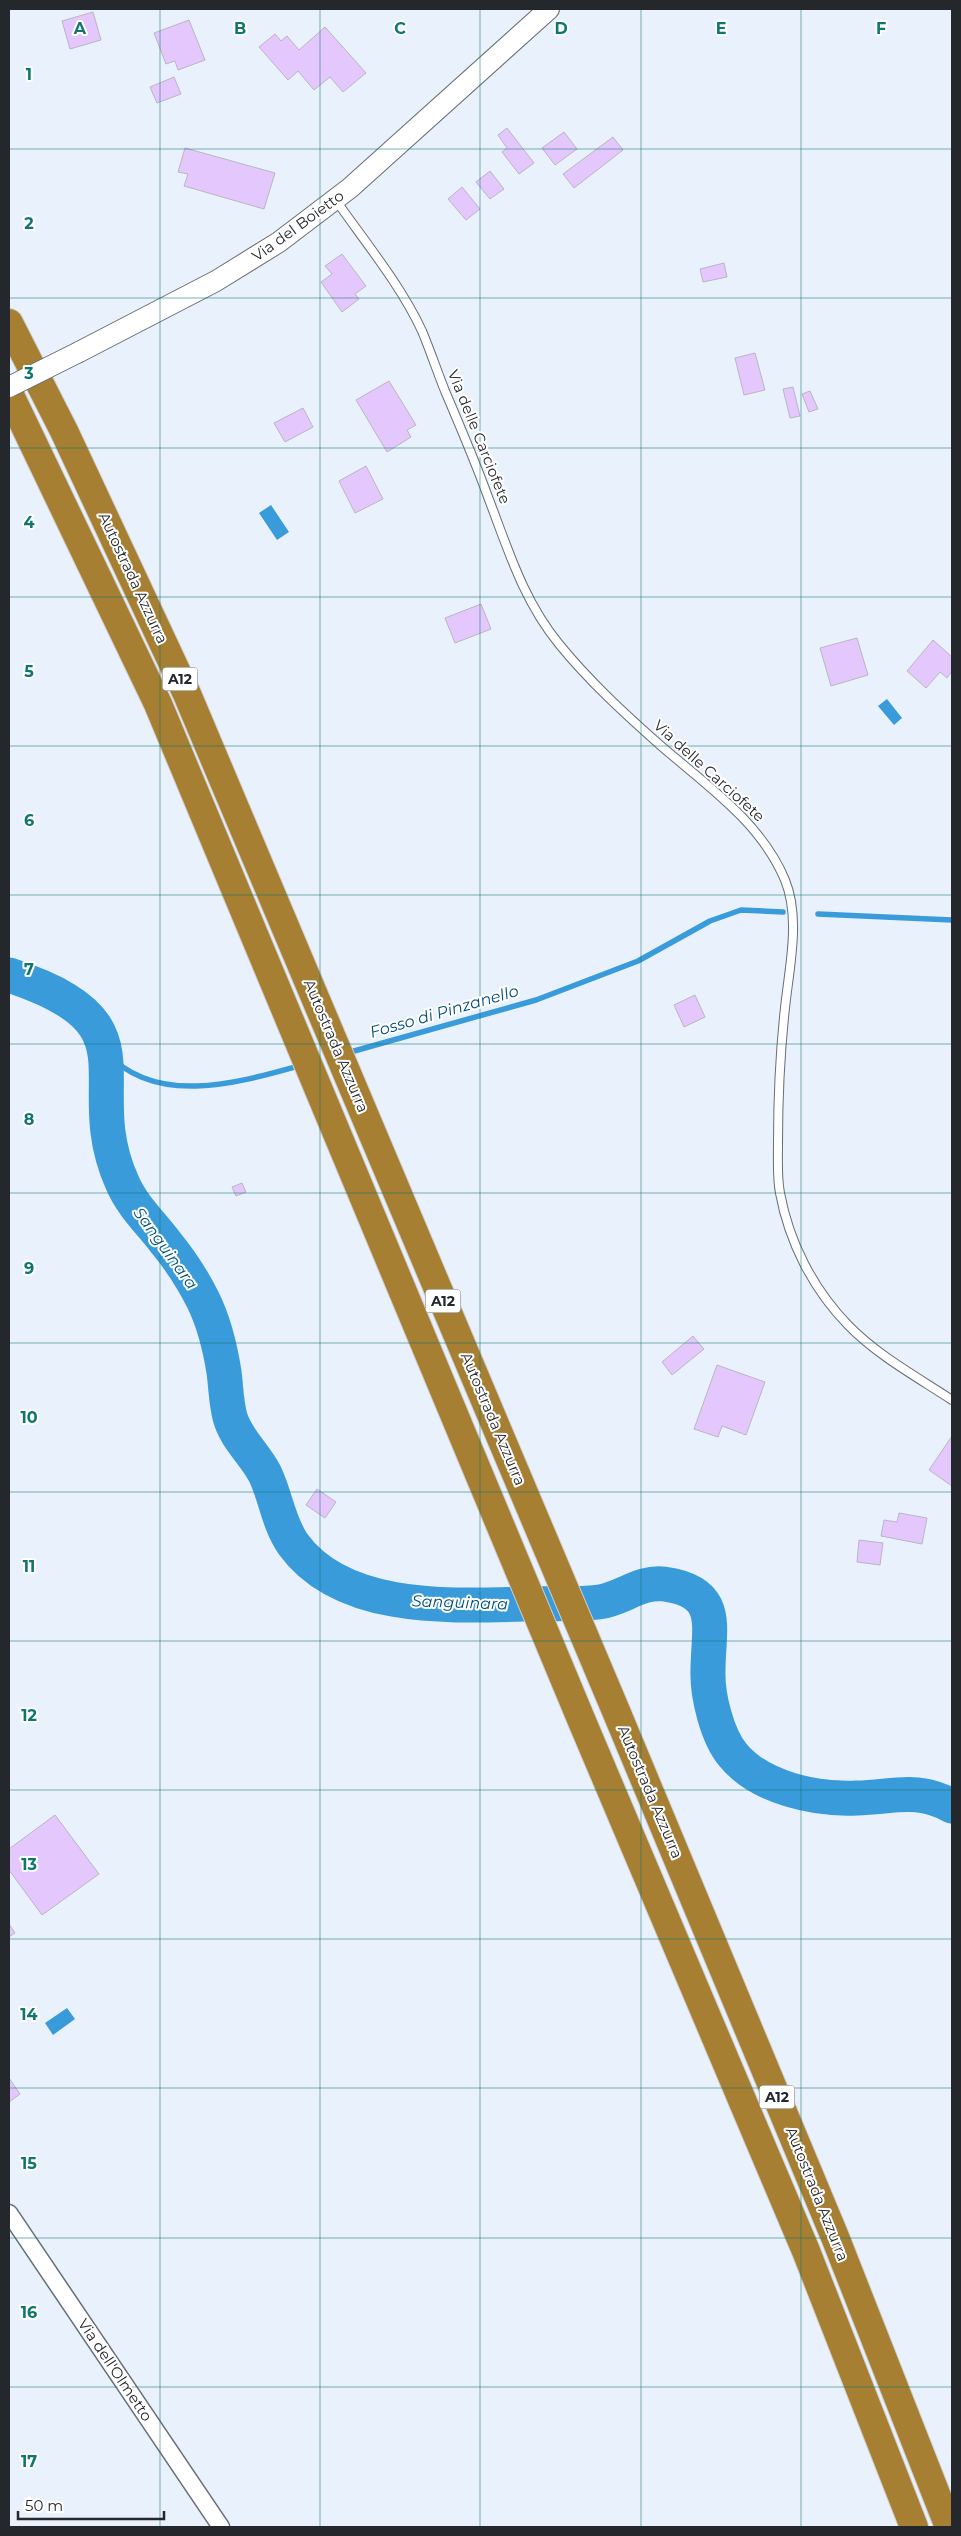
<svg xmlns="http://www.w3.org/2000/svg" width="961" height="2536" viewBox="0 0 961 2536" font-family="Montserrat,sans-serif">
  <style>
    .water { fill: #3a9bdb }
    .lines { fill: none; stroke-linecap: round; stroke-linejoin: round }
    .stream { stroke: #3a9bdb; stroke-width: 5.5 }
    .river { stroke: #3a9bdb; stroke-width: 35 }
    .building { fill: #e4c8fd; stroke: #bab5c0 }
    .service-casing { stroke: #666e77; stroke-width: 10 }
    .minor-casing { stroke: #666e77; stroke-width: 19 }
    .tertiary-casing { stroke: #666e77; stroke-width: 22 }
    .motorway-casing { stroke: #cfcfd0; stroke-width: 30 }
    .service { stroke: #fff; stroke-width: 8 }
    .minor { stroke: #fff; stroke-width: 16 }
    .tertiary { stroke: #fff; stroke-width: 20 }
    .motorway { stroke: #a67f32; stroke-width: 28 }
    .tertiary-bridge-casing { stroke: #666e77; stroke-width: 22; stroke-linecap: butt }
    .tertiary-bridge { stroke: #fff; stroke-width: 20 }
    .grid { fill: none; stroke: #0f766e; stroke-width: 1; stroke-opacity: 0.55 }
    .labels { text-anchor: middle; stroke-width: 4; stroke-linejoin: round; paint-order: stroke }
    .shield { fill: #fff; stroke: #66686b; stroke-width: 1 }
    .shield-label { font-size: 14px; font-weight: bold; fill: #24272b }
    .street-label { font-size: 15px; fill: #24272b; stroke: #fff }
    .water-label { font-size: 16px; font-style: italic; fill: #004e78; stroke: #fff }
    .grid-label { font-size: 16px; text-anchor: middle; font-weight: bold; fill: #0f766e; stroke: #fff; stroke-width: 4; stroke-linejoin: round; paint-order: stroke }
  </style>
  <rect width="100%" height="100%" fill="#e9f2fc"/>
  <path class="water" d="M271,505l18,27 -12,8 -18,-27z
    M887,699l15,19 -8,7 -16,-19z
    M67,2008l8,11 -22,16 -8,-12z"/>
  <g class="lines">
    <path class="stream" d="M818,914l134,6
      M106,1052c50,56 135,30 196,13
      M347,1053l189,-53 102,-39 72,-40 31,-11 42,2"/>
    <path class="river" d="M9,975c153,50 67,104 113,207 10,24 29,41 44,61 14,17 27,37 37,57 11,22 17,47 21,72 2,15 2,30 6,45 6,22 25,37 35,57 11,23 13,48 28,70 49,68 157,62 231,60 25,-1 51,1 75,-2 23,-3 41,-21 65,-18 59,8 44,44 44,86 -1,25 9,66 25,85 27,33 83,45 124,43 38,-1 60,-11 95,8"/>
  </g>
  <path class="building" d="M93,12l8,28 -31,9 -8,-28z
    M189,20l16,40 -27,10 -3,-9 -9,3 -12,-31z
    M325,27l41,46 -23,19 -13,-15 -16,13 -16,-19 -10,9 -29,-33 16,-13 6,7 6,-5 12,14z
    M174,77l7,17 -24,9 -7,-16z
    M507,128l27,35 -15,11 -17,-22 5,-4 -9,-13z
    M564,132l13,17 -22,16 -13,-17z
    M613,137l10,13 -49,38 -11,-14z
    M185,148l90,25 -11,36 -80,-23 4,-12 -10,-2z
    M490,171l14,18 -14,10 -14,-17z
    M462,187l18,22 -14,11 -18,-21z
    M342,254l24,32 -11,8 4,5 -17,13 -21,-30 11,-8 -7,-8z
    M724,263l3,14 -24,5 -3,-13z
    M755,353l10,37 -21,5 -9,-37z
    M389,381l27,44 -9,5 4,7 -24,15 -31,-52z
    M793,387l7,29 -10,2 -7,-29z
    M810,391l8,18 -9,3 -7,-18z
    M303,408l10,19 -28,15 -11,-19z
    M366,466l17,33 -28,14 -16,-32z
    M481,604l10,25 -36,14 -10,-25z
    M857,638l11,37 -37,11 -11,-38z
    M933,640l19,17v14l-5,7 -7,-6 -14,16 -19,-17z
    M695,995l10,22 -21,10 -10,-22z
    M242,1183l4,9 -10,4 -4,-9z
    M693,1336l11,13 -32,26 -10,-13z
    M717,1365l48,17 -19,53 -24,-9 -4,11 -24,-8z
    M952,1436v50l-23,-16z
    M317,1489l19,13 -11,16 -19,-13z
    M899,1513l28,5 -5,26 -41,-8 3,-16 13,2z
    M859,1540l24,3 -3,22 -23,-3z
    M55,1815l44,59 -57,41 -33,-45v-21z
    M9,1924l6,9 -6,4z
    M9,2078l11,16 -11,8z"/>
  <g class="lines">
    <defs>
      <path id="service" d="M335,199c30,43 65,85 87,132 8,19 15,40 23,60 15,35 30,70 43,106 20,52 35,103 71,147 30,37 66,70 101,101 46,40 101,77 125,135 16,39 4,88 0,128 -5,45 -7,90 -7,135 0,17 -1,35 2,50 9,49 33,96 68,132 29,30 69,52 104,75"/>
      <path id="minor" d="M9,2213l212,314"/>
      <path id="tertiary" d="M79,352l137,-71 63,-39 71,-54 199,-179"/>
      <path id="motorway" d="M9,323l55,108 123,263 429,1017 219,526 114,290
        M9,393l149,311 423,1015 225,532 108,276"/>
    </defs>
    <use href="#service" class="service-casing"/>
    <use href="#minor" class="minor-casing"/>
    <use href="#tertiary" class="tertiary-casing"/>
    <use href="#motorway" class="motorway-casing"/>
    <use href="#service" class="service"/>
    <use href="#minor" class="minor"/>
    <use href="#tertiary" class="tertiary"/>
    <use href="#motorway" class="motorway"/>
    <defs>
      <path id="tertiary-bridge" d="M9,387l70,-35"/>
    </defs>
    <use href="#tertiary-bridge" class="tertiary-bridge-casing"/>
    <use href="#tertiary-bridge" class="tertiary-bridge"/>
  </g>
  <path class="grid" d="M160,9v2518M320,9v2518M480,9v2518M641,9v2518M801,9v2518M9,149h943M9,298h943M9,448h943M9,597h943M9,746h943M9,895h943M9,1044h943M9,1193h943M9,1343h943M9,1492h943M9,1641h943M9,1790h943M9,1939h943M9,2088h943M9,2238h943M9,2387h943"/>
  <g class="labels">
    <g class="shield">
      <rect x="162.5" y="667.5" width="35" height="23" rx="4"/>
      <rect x="425.5" y="1289.5" width="35" height="23" rx="4"/>
      <rect x="759.5" y="2085.5" width="35" height="23" rx="4"/>
    </g>
    <g class="shield-label">
      <text x="180" y="684">A12</text>
      <text x="443" y="1306">A12</text>
      <text x="777" y="2102">A12</text>
    </g>
    <g class="street-label">
      <text transform="translate(298 226) rotate(-36)" y="5">Via del Boietto</text>
      <text transform="translate(479 437) rotate(68)" y="5">Via delle Carciofete</text>
      <text transform="translate(133 578) rotate(65)" y="5">Autostrada Azzurra</text>
      <text transform="translate(709 771) rotate(42)" y="5">Via delle Carciofete</text>
      <text transform="translate(336 1046) rotate(67)" y="5">Autostrada Azzurra</text>
      <text transform="translate(493 1419) rotate(67)" y="5">Autostrada Azzurra</text>
      <text transform="translate(650 1792) rotate(67)" y="5">Autostrada Azzurra</text>
      <text transform="translate(817 2194) rotate(68)" y="5">Autostrada Azzurra</text>
      <text transform="translate(115 2370) rotate(56)" y="5">Via dell'Olmetto</text>
    </g>
    <g class="water-label">
      <text transform="translate(444 1011) rotate(-16)" y="6">Fosso di Pinzanello</text>
      <text transform="translate(166 1248) rotate(54)" y="6">Sanguinara</text>
      <text transform="translate(460 1602) rotate(2)" y="6">Sanguinara</text>
    </g>
  </g>
  <g class="grid-label">
    <text x="80" y="34">A</text>
    <text x="240" y="34">B</text>
    <text x="400" y="34">C</text>
    <text x="561" y="34">D</text>
    <text x="721" y="34">E</text>
    <text x="881" y="34">F</text>
    <text x="29" y="80">1</text>
    <text x="29" y="229">2</text>
    <text x="29" y="379">3</text>
    <text x="29" y="528">4</text>
    <text x="29" y="677">5</text>
    <text x="29" y="826">6</text>
    <text x="29" y="975">7</text>
    <text x="29" y="1125">8</text>
    <text x="29" y="1274">9</text>
    <text x="29" y="1423">10</text>
    <text x="29" y="1572">11</text>
    <text x="29" y="1721">12</text>
    <text x="29" y="1870">13</text>
    <text x="29" y="2020">14</text>
    <text x="29" y="2169">15</text>
    <text x="29" y="2318">16</text>
    <text x="29" y="2467">17</text>
  </g>
  <rect width="961" height="2536" fill="none" stroke="#24272b" stroke-width="20"/>
  <path d="M18 2511v8h146v-8" fill="none" stroke="#24272b" stroke-width="2.5"/>
  <text x="25" y="2511" font-size="15" fill="#24272b" stroke="#ffffff" stroke-width="4" paint-order="stroke">50 m</text>
</svg>
